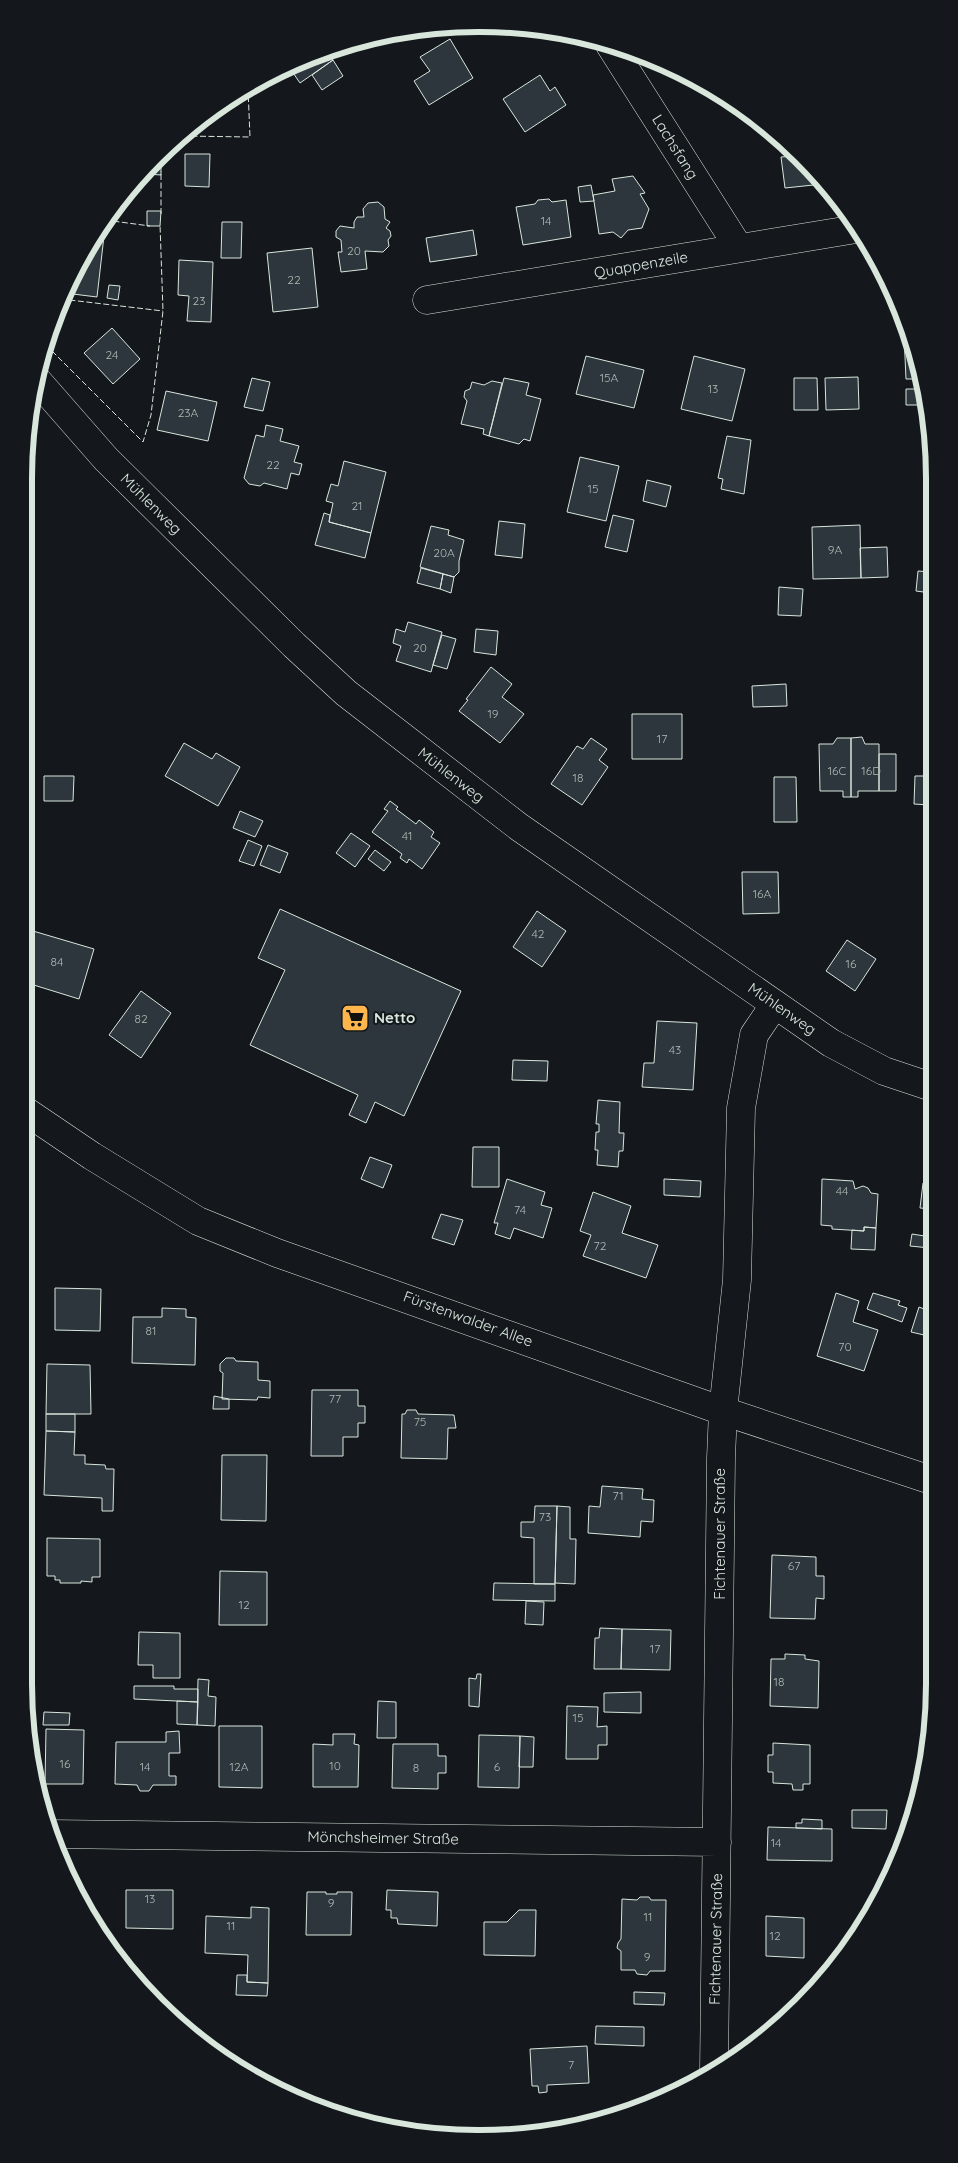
<svg xmlns="http://www.w3.org/2000/svg" width="958" height="2163" viewBox="0 0 958 2163" font-family="Quicksand,sans-serif">
  <style>
    .building { fill: #2c363c; stroke: #d8e6dc }
    .lines { fill: none; stroke-linecap: round; stroke-linejoin: round }
    .street-casing { stroke: #d8e6dc; stroke-width: 29 }
    .secondary-casing { stroke: #d8e6dc; stroke-width: 29 }
    .street { stroke: #14181c; stroke-width: 28 }
    .secondary { stroke: #14181c; stroke-width: 28 }
    .fence { stroke: #d8e6dc; stroke-width: 1; stroke-dasharray: 6 2.5; stroke-linecap: butt }
    .labels { text-anchor: middle; stroke-width: 4; stroke-linejoin: round; paint-order: stroke }
    .number-label { font-size: 12px; fill: #adbab4 }
    .street-label { font-size: 15px; fill: #d8e6dc; stroke: #14181c }
    .poi-label { font-size: 15px; font-weight: bold; fill: #d8e6dc; stroke: #14181c; text-anchor: start }
    .rim { fill: none; stroke: #d8e6dc; stroke-width: 6 }
  </style>
  <rect width="100%" height="100%" fill="#14181c"/>
  <path class="building" d="M450,39l23,39 -44,27 -15,-24 16,-10 -10,-14z
    M327,52l6,8 -33,23 -11,-16 16,-8z
    M333,60l10,16 -21,14 -10,-15z
    M540,75l10,16 5,-4 11,18 -41,27 -22,-33z
    M161,154v21l-14,-1v-4z
    M185,154h25l-1,33 -24,-1z
    M794,156l29,28 -38,4 -4,-31z
    M633,176l12,17 -5,1 9,15 -7,19 -14,2 -7,8 -8,-6 -14,2 -6,-39 22,-4 -3,-12z
    M591,185l3,16 -14,1 -2,-15z
    M549,199l3,3 14,-2 5,37 -48,8 -7,-38 19,-3 3,-4z
    M378,202l6,5 1,12 5,3 -4,6 4,3 1,5 -3,4 1,6 -6,6 -18,-1 2,18 -26,3 -3,-20h4l-1,-12 -5,-3v-6l4,-5 14,2v-6l3,-5h7l-1,-8 5,-6z
    M147,211h14l-1,15h-13z
    M222,222h20l-1,36h-20z
    M473,230l4,25 -47,7 -4,-24z
    M96,235l8,1 -7,61 -32,-4z
    M312,248l6,59 -45,5 -6,-59z
    M179,260l34,2 -2,60 -24,-1 2,-25 -11,-1z
    M109,285l11,1 -2,14 -11,-2z
    M112,328l28,31 -27,25 -29,-31z
    M904,335h4l11,44h-13z
    M586,356l58,14 -10,38 -58,-14z
    M694,356l51,13 -13,52 -51,-12z
    M858,377l1,32 -33,1 -1,-32z
    M252,378l18,4 -7,29 -19,-4z
    M504,378l25,5 -3,12 15,4 -11,42 -6,-2 -5,5 -30,-8z
    M794,378h23l1,32h-24z
    M492,381l10,2 -13,53 -6,-2 1,-5 -23,-5 6,-23 -3,-4 1,-6 5,-2 2,-7 12,3z
    M906,389h16l4,16h-20z
    M166,391l51,11 -9,39 -51,-11z
    M266,425l17,4 -3,12 19,5 -5,16 8,2 -3,11 -8,-2 -4,16 -23,-6 -4,3 -11,-2 -5,-6 12,-43 8,2z
    M727,436l24,4 -7,54 -23,-5 2,-10 -5,-1z
    M580,457l39,9 -13,55 -39,-9z
    M344,461l42,11 -15,61 -42,-11 4,-19 -7,-2 5,-17 7,2z
    M647,480l24,6 -5,21 -23,-6z
    M324,513l6,2 -1,7 42,11 -6,25 -50,-13z
    M613,515l21,5 -7,32 -22,-5z
    M499,521l26,3 -3,34 -27,-3z
    M860,525l1,53 -48,1 -1,-52z
    M431,526l18,4 -1,5 16,5 -5,21v11l-5,5 -34,-10z
    M887,547l1,30 -27,1 -1,-30z
    M421,568l22,6 -3,15 -23,-6z
    M918,571l13,1v21l-15,-2z
    M443,574l11,3 -3,16 -11,-4z
    M779,587l24,2 -2,27 -23,-1z
    M408,622l34,10 -11,40 -35,-11 5,-15 -8,-3 3,-14 9,3z
    M476,629l22,2 -2,24 -22,-3z
    M442,635l14,4 -9,30 -14,-4z
    M491,667l21,17 -10,13 22,17 -24,29 -41,-32 9,-11 -2,-1z
    M786,684l1,22 -34,1 -1,-21z
    M632,714h50v45h-50z
    M862,737l3,7h14v47h-21v6h-7v-59z
    M591,738l16,11 -8,11 9,7 -26,38 -31,-21 26,-38 6,3z
    M837,738h14v59h-8v-6h-23l-1,-47h14z
    M184,743l28,16 4,-6 24,14 -22,39 -53,-30z
    M879,754h17v37h-17z
    M44,776h30l-1,25h-29z
    M915,776h16l1,52h-3v-23l-15,-1z
    M774,777h22l1,45h-23z
    M390,801l8,6 -2,2 20,15 3,-4 15,12 -3,5 9,6 -18,26 -13,-10 -2,4 -7,-5 2,-4 -30,-22 16,-21 -4,-2z
    M240,811l23,10 -8,16 -22,-9z
    M351,833l19,13 -15,21 -19,-14z
    M248,840l14,6 -8,20 -15,-5z
    M268,845l20,8 -8,20 -20,-8z
    M375,850l16,12 -7,9 -16,-12z
    M742,872h36l1,41 -36,1z
    M280,909l181,82 -57,125 -29,-14 -9,21 -17,-8 9,-20 -108,-50 35,-75 -27,-12z
    M537,911l29,20 -24,36 -29,-20z
    M33,931l61,18 -15,50 -55,-17v-22z
    M847,940l29,19 -21,32 -29,-20z
    M141,991l30,22 -30,45 -32,-23z
    M657,1021l40,2 -4,67 -51,-3 2,-24h10z
    M513,1060l35,1 -1,20 -35,-1z
    M598,1100l22,2 -1,31h5l-1,18h-4l-1,16 -21,-2 1,-15h-3l1,-18h3v-8h-3z
    M473,1147h26v40h-27z
    M370,1157l22,8 -9,23 -22,-9z
    M507,1179l38,13 -4,13 11,3 -9,30 -29,-10 -4,11 -15,-5 3,-11h-4z
    M664,1179l37,2 -1,16 -36,-2z
    M822,1179l31,2 2,8 8,-3 5,2 3,5 7,1 -2,34 -12,-1v4l-32,-2v-3l-11,-1z
    M923,1183l10,2v24l-13,-1z
    M593,1192l38,14 -9,27 36,12 -12,33 -63,-22 8,-21 -11,-4z
    M441,1214l22,6 -9,25 -22,-7z
    M864,1227l12,1 -1,22 -24,-1 1,-19 12,1z
    M912,1234l19,3 -1,11 -20,-2z
    M55,1288l46,1 -1,42 -45,-1z
    M836,1293l23,8 -6,21 25,8 -14,41 -47,-15z
    M873,1293l27,8 -2,4 9,3 -5,14 -35,-13z
    M919,1307l13,5 -8,23 -13,-3z
    M162,1308l24,1v8l10,1 -1,47 -63,-2 1,-46h29z
    M226,1358h8l2,3 22,1v18l12,1v17l-12,-1 -1,3 -35,-1 1,-26 -3,-2v-7z
    M47,1364l43,1 1,49h-45z
    M312,1390h46v16h7v17h-7v14h-15v19h-32z
    M214,1396l15,3v10h-16z
    M407,1410h9l2,4 36,1 2,13h-8l-1,31 -46,-1 1,-44h3z
    M46,1414h29v18l-29,-1z
    M46,1431l29,1 -1,23h11v9l20,1 1,4h8l-1,42h-11v-13l-58,-3z
    M222,1455h45l-1,66 -45,-1z
    M602,1486l41,3 -1,10 12,1 -1,22 -12,-1 -1,16 -52,-4 1,-27 11,1z
    M535,1506h22l-2,78h-21v-46l-13,-1v-15h13z
    M557,1506l13,1v32h6l-1,45 -20,-1z
    M47,1538l53,1v38h-8v5l-11,-1v2h-21v-3h-5v-4h-8z
    M772,1555l44,2v19h8v23l-8,-1 -1,21 -45,-1z
    M220,1571l47,1v53h-48z
    M494,1583l61,1v17l-62,-1z
    M526,1601l18,1 -1,23 -18,-1z
    M600,1628l22,1 -1,40h-27l1,-31h4z
    M622,1629l49,1 -1,40 -49,-1z
    M139,1632l41,1v45h-27v-13h-15z
    M785,1654l20,1v4l14,2 -1,47 -48,-2 1,-47h14z
    M477,1674h4l-2,33 -10,-1v-28l7,1z
    M198,1679l11,1 -1,16 8,1 -1,29 -18,-1z
    M134,1686h40v3h24v13l-64,-3z
    M641,1692v21l-37,-1v-19z
    M177,1701l21,1 -1,23 -20,-1z
    M378,1701l18,1v36h-19z
    M567,1706l31,1 -1,20 10,-1v19h-9v14h-32z
    M44,1712l26,1 -1,12h-26z
    M219,1726h43v62l-43,-1z
    M46,1729l38,1 -1,54h-38z
    M179,1731l1,22h-11v23h7v9h-23l-4,6h-9l-3,-6 -22,-1 1,-42h50v-10z
    M333,1734h22l-1,10 5,1 -1,42h-45v-43l20,1z
    M479,1735l41,1 -1,52 -41,-1z
    M520,1736l14,1 -1,30h-14z
    M773,1743l37,2v39h-7v6h-10l-1,-6 -19,-1v-11h-5v-17h5z
    M393,1744h45v12h8v17h-8v16l-46,-1z
    M920,1765l6,1 -4,18 -4,-1z
    M852,1810h35l-1,19 -34,-1z
    M802,1819l20,1v9l-26,-1v-5h6z
    M768,1827l64,2v32l-65,-1z
    M126,1890h47v39l-47,-1z
    M387,1890l51,2 -1,34 -39,-2 -1,-6h-6v-8h-5z
    M307,1892h19v2h11v-2h15l-1,43h-45z
    M640,1897h9l2,3h15l-1,71h-15l-3,4 -10,-1 -2,-4h-14v-19l-4,-3 1,-5 3,-4 1,-40 15,1z
    M251,1907l18,1 -1,75 -21,-1 1,-27 -43,-2 1,-37 45,2z
    M519,1910h17l-1,46 -51,-1v-33h23z
    M766,1916l38,2v40l-38,-2z
    M237,1975h10v7l21,1 -1,13 -31,-1z
    M634,1992l31,1 -1,12 -30,-1z
    M596,2026l48,1v19l-49,-2z
    M587,2046l2,37 -42,2v7l-8,1 -1,-7h-6l-2,-37z"/>
  <g class="lines">
    <defs>
      <path id="street" d="M610,45l129,203
        M427,300l429,-71
        M36,379l70,80 188,186 52,48 173,134 312,216 53,28 48,16
        M50,1834l667,8
        M714,2072l7,-614 2,-47 14,-131 4,-172 13,-73 21,-31"/>
      <path id="secondary" d="M24,1110l68,46 106,65 79,32 446,158 211,70"/>
    </defs>
    <use href="#street" class="street-casing"/>
    <use href="#secondary" class="secondary-casing"/>
    <use href="#street" class="street"/>
    <use href="#secondary" class="secondary"/>
    <path class="fence" d="M183,136l67,1 -2,-48
      M161,214v-43
      M105,220l45,6
      M61,299l102,12
      M46,345l97,97 8,-27 12,-104 -3,-87"/>
  </g>
  <defs>
    <symbol id="supermarket-square" viewBox="-11 -11 22 22"><rect x="-9" y="-9" width="18" height="18" rx="4" fill="#ffb74d" stroke="#14181c"/><path d="M-6-5.5h2.5l.6 2H6L4.5 2H-2.5L-4.4-4H-6ZM-1.5 3.2a1.3 1.3 0 1 0 .1 0ZM3 3.2a1.3 1.3 0 1 0 .1 0Z" fill="#111"/></symbol>
  </defs>
  <g fill-rule="evenodd">
    <use href="#supermarket-square" x="339" y="1002" width="32" height="32"/>
  </g>
  <g class="labels">
    <g class="number-label">
      <text x="546" y="225">14</text>
      <text x="354" y="255">20</text>
      <text x="294" y="284">22</text>
      <text x="199" y="305">23</text>
      <text x="112" y="359">24</text>
      <text x="609" y="382">15A</text>
      <text x="713" y="393">13</text>
      <text x="188" y="417">23A</text>
      <text x="273" y="469">22</text>
      <text x="593" y="493">15</text>
      <text x="357" y="510">21</text>
      <text x="835" y="554">9A</text>
      <text x="444" y="557">20A</text>
      <text x="420" y="652">20</text>
      <text x="493" y="718">19</text>
      <text x="662" y="743">17</text>
      <text x="837" y="775">16C</text>
      <text x="871" y="775">16D</text>
      <text x="578" y="782">18</text>
      <text x="407" y="840">41</text>
      <text x="762" y="898">16A</text>
      <text x="538" y="938">42</text>
      <text x="57" y="966">84</text>
      <text x="851" y="968">16</text>
      <text x="141" y="1023">82</text>
      <text x="675" y="1054">43</text>
      <text x="842" y="1195">44</text>
      <text x="520" y="1214">74</text>
      <text x="600" y="1250">72</text>
      <text x="151" y="1335">81</text>
      <text x="845" y="1351">70</text>
      <text x="335" y="1403">77</text>
      <text x="420" y="1426">75</text>
      <text x="618" y="1500">71</text>
      <text x="545" y="1521">73</text>
      <text x="794" y="1570">67</text>
      <text x="244" y="1609">12</text>
      <text x="655" y="1653">17</text>
      <text x="779" y="1686">18</text>
      <text x="578" y="1722">15</text>
      <text x="65" y="1768">16</text>
      <text x="335" y="1770">10</text>
      <text x="145" y="1771">14</text>
      <text x="239" y="1771">12A</text>
      <text x="497" y="1771">6</text>
      <text x="416" y="1772">8</text>
      <text x="776" y="1847">14</text>
      <text x="150" y="1903">13</text>
      <text x="331" y="1907">9</text>
      <text x="648" y="1921">11</text>
      <text x="231" y="1930">11</text>
      <text x="775" y="1940">12</text>
      <text x="647" y="1961">9</text>
      <text x="571" y="2069">7</text>
    </g>
    <g class="street-label">
      <text transform="translate(675 147) rotate(58)" y="5">Lachsfang</text>
      <text transform="translate(641 265) rotate(-10)" y="5">Quappenzeile</text>
      <text transform="translate(151 504) rotate(45)" y="5">Mühlenweg</text>
      <text transform="translate(451 775) rotate(38)" y="5">Mühlenweg</text>
      <text transform="translate(782 1009) rotate(35)" y="5">Mühlenweg</text>
      <text transform="translate(468 1319) rotate(20)" y="5">Fürstenwalder Allee</text>
      <text transform="translate(720 1534) rotate(-90)" y="5">Fichtenauer Straße</text>
      <text transform="translate(383 1838) rotate(1)" y="5">Mönchsheimer Straße</text>
      <text transform="translate(716 1939) rotate(-89)" y="5">Fichtenauer Straße</text>
    </g>
    <g class="poi-label">
      <text x="374" y="1023">Netto</text>
    </g>
  </g>
  <path d="M0 0H958V2163H0ZM478 32H480A446 446 0 0 1 926 478V1684A446 446 0 0 1 480 2130H478A446 446 0 0 1 32 1684V478A446 446 0 0 1 478 32Z" fill="#14181c" fill-rule="evenodd"/>
  <path class="rim" d="M478 32H480A446 446 0 0 1 926 478V1684A446 446 0 0 1 480 2130H478A446 446 0 0 1 32 1684V478A446 446 0 0 1 478 32Z"/>
</svg>
